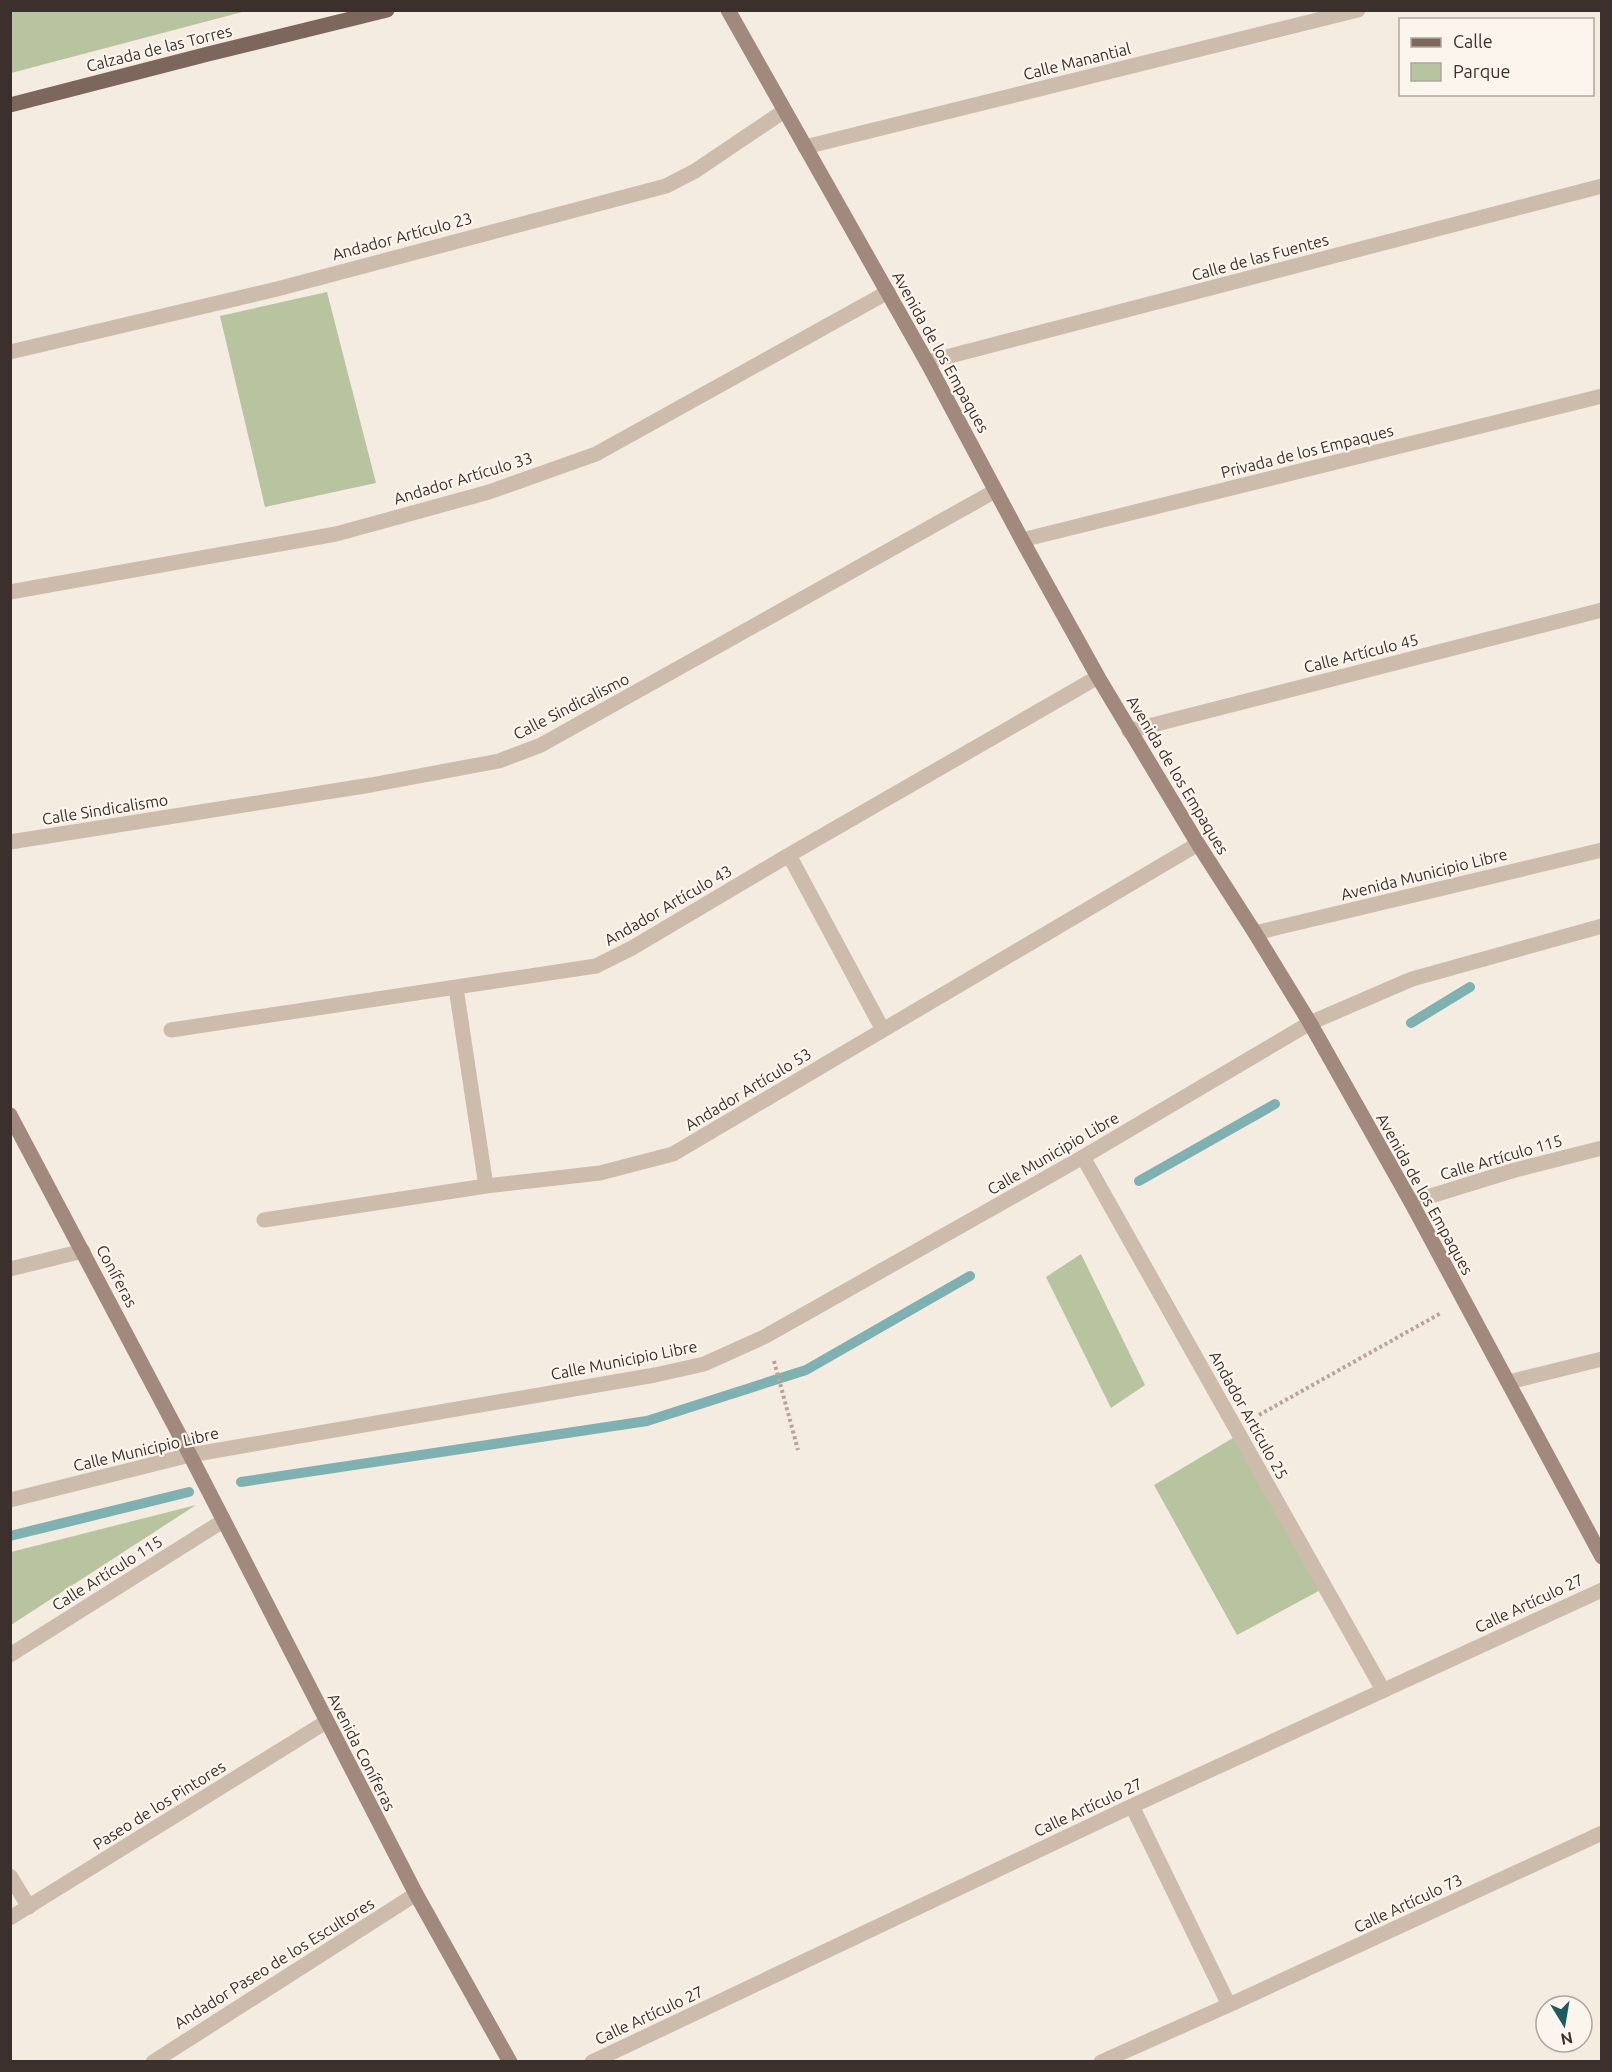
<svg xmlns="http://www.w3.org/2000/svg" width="1612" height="2072" viewBox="0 0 1612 2072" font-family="Ubuntu,sans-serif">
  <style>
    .green { fill: #b8c4a0 }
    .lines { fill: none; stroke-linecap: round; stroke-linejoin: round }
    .stream { stroke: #7fb0b2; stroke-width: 10 }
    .path { stroke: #b9a596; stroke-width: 4; stroke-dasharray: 3 3; stroke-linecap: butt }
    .lane { stroke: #cdbbac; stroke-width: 15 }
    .street { stroke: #cdbbac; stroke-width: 15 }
    .secondary { stroke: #a18a7d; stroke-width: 15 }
    .primary { stroke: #7d675c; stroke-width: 15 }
    .labels { text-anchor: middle; stroke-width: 4.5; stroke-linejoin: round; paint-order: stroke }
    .street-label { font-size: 16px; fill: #3b302b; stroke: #fbf5ee }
  </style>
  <rect width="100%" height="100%" fill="#f4ebe1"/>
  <path class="green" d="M11,10h235v1l-235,62z
    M327,292l49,191 -111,24 -45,-191z
    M1081,1254l64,131 -34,23 -65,-131z
    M1238,1435l90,151 -91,49 -83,-150z
    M196,1505l-185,120v-73z"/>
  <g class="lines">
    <path class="stream" d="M1411,1023l59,-36
      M1139,1181l136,-77
      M241,1482l406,-61 159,-51 164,-94
      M10,1536l179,-44"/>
    <path class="path" d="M774,1361l24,89
      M1259,1415l182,-102"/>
    <path class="lane" d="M10,352l267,-63 389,-103 29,-15 89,-60
      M10,592l326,-58 153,-42 107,-38 292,-162
      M789,855l94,175
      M456,988l30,198
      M171,1030l425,-64 36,-18 157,-93 309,-178
      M1411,1202l104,-32 87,-22
      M264,1220l222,-34 114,-13 73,-19 525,-310
      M10,1269l73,-18
      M10,1918l316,-196
      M153,2062l263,-168"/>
    <path class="street" d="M805,147l553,-137
      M927,362l675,-176
      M1022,540l580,-144
      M1129,731l473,-121
      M10,842l361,-57 128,-24 42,-16 454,-254
      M1255,933l347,-83
      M1083,1157l300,533
      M1509,1382l93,-23
      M10,1500l180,-45 465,-80 49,-11 60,-27 319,-180 227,-134 102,-44 190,-53
      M10,1655l213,-134
      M1132,1806l97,199
      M10,1876l19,31
      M592,2062l540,-256 470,-216
      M1101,2062l128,-57 373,-172"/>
    <path class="secondary" d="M728,10l199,352 95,178 76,137 100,167 57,89 55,90 101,179 191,355
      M10,1115l180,340 226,439 94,168"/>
    <path class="primary" d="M10,105l198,-51 179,-44"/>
  </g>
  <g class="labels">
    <g class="street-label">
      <text transform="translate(159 48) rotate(-14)" y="6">Calzada de las Torres</text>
      <text transform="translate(1077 61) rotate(-14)" y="6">Calle Manantial</text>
      <text transform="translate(402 236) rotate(-15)" y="6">Andador Artículo 23</text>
      <text transform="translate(1260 257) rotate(-15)" y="6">Calle de las Fuentes</text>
      <text transform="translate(941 352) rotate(61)" y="6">Avenida de los Empaques</text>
      <text transform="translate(1307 451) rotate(-14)" y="6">Privada de los Empaques</text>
      <text transform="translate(463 478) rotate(-17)" y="6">Andador Artículo 33</text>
      <text transform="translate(1361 653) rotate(-14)" y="6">Calle Artículo 45</text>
      <text transform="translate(571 706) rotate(-27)" y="6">Calle Sindicalismo</text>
      <text transform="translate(1178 775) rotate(59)" y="6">Avenida de los Empaques</text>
      <text transform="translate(105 809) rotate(-9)" y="6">Calle Sindicalismo</text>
      <text transform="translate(1424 874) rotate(-14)" y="6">Avenida Municipio Libre</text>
      <text transform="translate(668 905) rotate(-30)" y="6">Andador Artículo 43</text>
      <text transform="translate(748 1089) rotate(-31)" y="6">Andador Artículo 53</text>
      <text transform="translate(1053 1153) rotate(-30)" y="6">Calle Municipio Libre</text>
      <text transform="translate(1501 1157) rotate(-16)" y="6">Calle Artículo 115</text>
      <text transform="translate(1425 1194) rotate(61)" y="6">Avenida de los Empaques</text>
      <text transform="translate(117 1276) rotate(62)" y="6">Coníferas</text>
      <text transform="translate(624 1360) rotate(-11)" y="6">Calle Municipio Libre</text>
      <text transform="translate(1249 1415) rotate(61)" y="6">Andador Artículo 25</text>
      <text transform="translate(146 1449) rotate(-13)" y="6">Calle Municipio Libre</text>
      <text transform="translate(107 1573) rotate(-32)" y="6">Calle Artículo 115</text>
      <text transform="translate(1529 1603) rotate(-25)" y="6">Calle Artículo 27</text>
      <text transform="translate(362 1752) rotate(63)" y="6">Avenida Coníferas</text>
      <text transform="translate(159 1805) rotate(-32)" y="6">Paseo de los Pintores</text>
      <text transform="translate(1088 1807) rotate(-25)" y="6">Calle Artículo 27</text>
      <text transform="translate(1408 1903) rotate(-25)" y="6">Calle Artículo 73</text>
      <text transform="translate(274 1963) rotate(-32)" y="6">Andador Paseo de los Escultores</text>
      <text transform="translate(649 2015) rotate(-25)" y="6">Calle Artículo 27</text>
    </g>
  </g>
  <rect width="1612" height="2072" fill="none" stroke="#3b302b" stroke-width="24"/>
  <rect x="1399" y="18" width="195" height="78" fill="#fbf5ee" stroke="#aea6a0" stroke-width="1.5"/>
  <rect x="1411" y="38" width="30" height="9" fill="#7d675c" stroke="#aea6a0" stroke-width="1.5"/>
  <text x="1453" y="48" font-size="18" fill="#3b302b">Calle</text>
  <rect x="1411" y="63" width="30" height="18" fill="#b8c4a0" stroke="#aea6a0" stroke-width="1.5"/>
  <text x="1453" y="78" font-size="18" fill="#3b302b">Parque</text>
  <g transform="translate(1564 2024) rotate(169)"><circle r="28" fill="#fbf5ee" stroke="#aea6a0" stroke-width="1.5"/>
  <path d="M0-4.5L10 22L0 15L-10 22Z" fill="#1f5a5e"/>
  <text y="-9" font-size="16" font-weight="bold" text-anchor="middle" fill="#3b302b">N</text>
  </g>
</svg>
